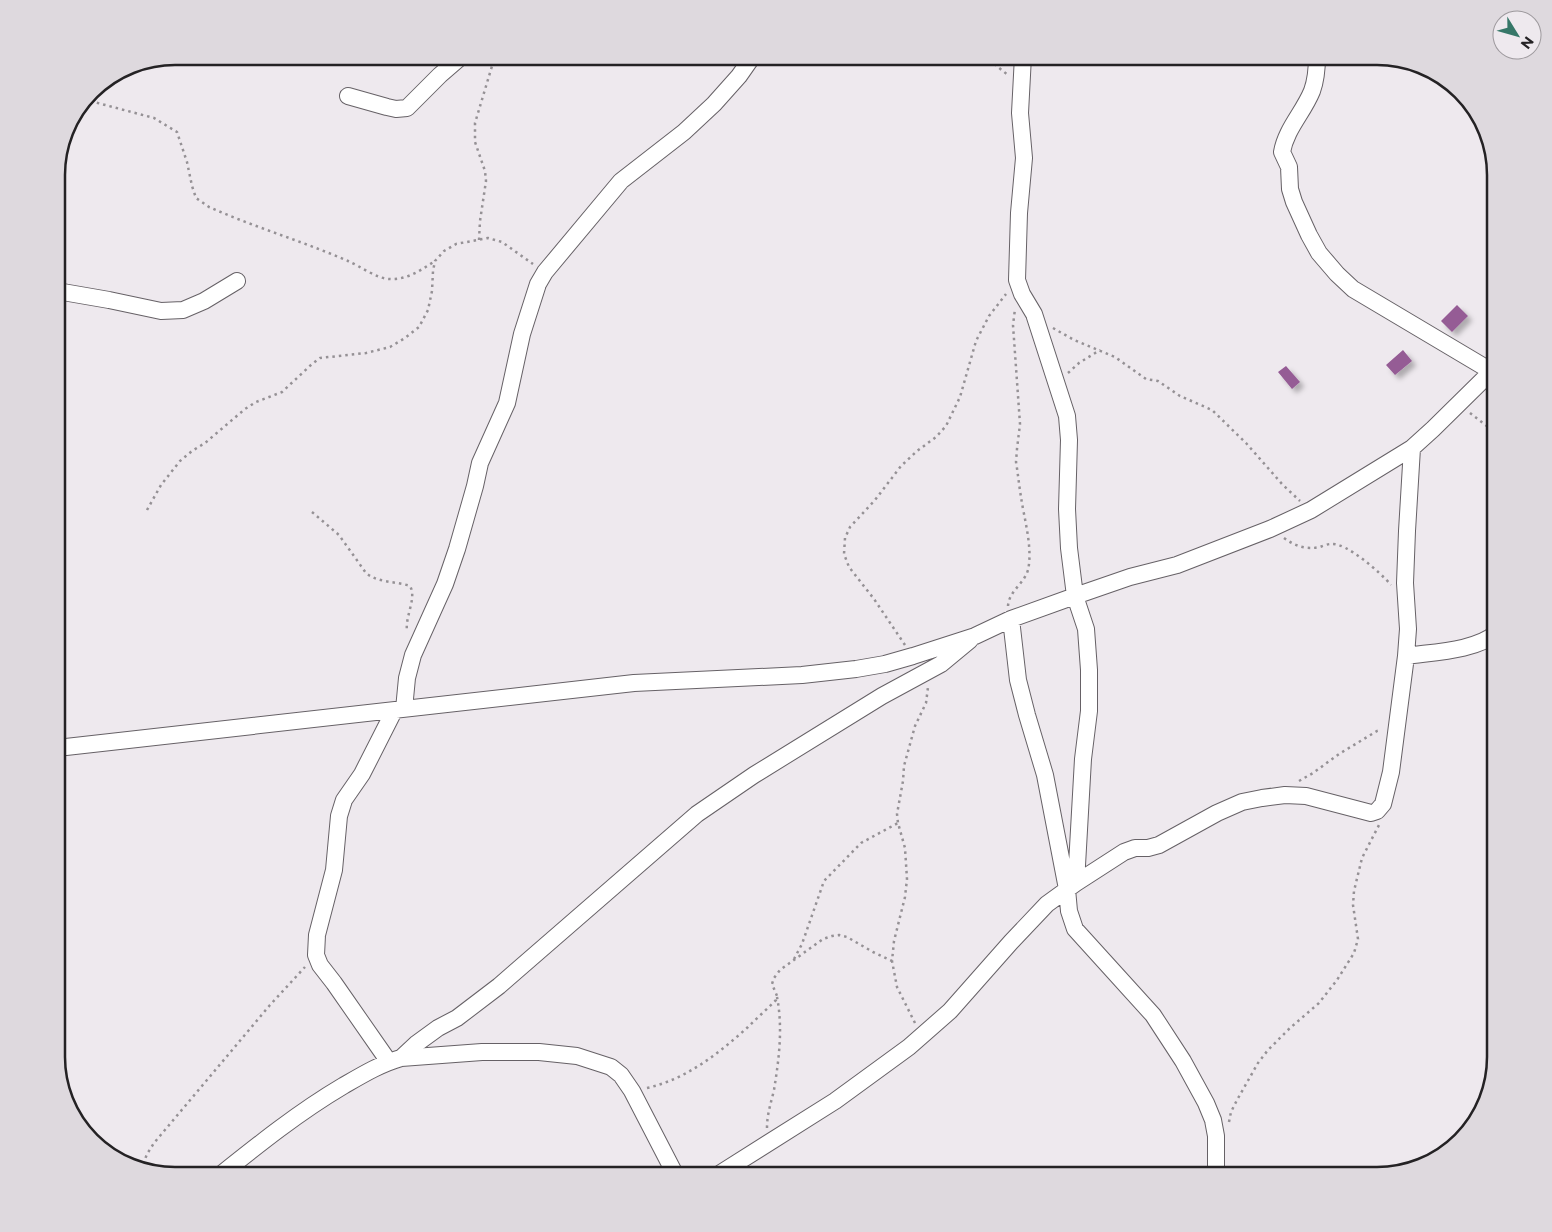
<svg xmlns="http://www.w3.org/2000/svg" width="1552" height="1232" viewBox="0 0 1552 1232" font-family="Montserrat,sans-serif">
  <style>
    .building { fill: #955b95; filter: url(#shadow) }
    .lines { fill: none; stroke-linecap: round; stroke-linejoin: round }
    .street-casing { stroke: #666166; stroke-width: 18 }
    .path { stroke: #959195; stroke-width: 2.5; stroke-dasharray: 2.5 4; stroke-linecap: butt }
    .street { stroke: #fff; stroke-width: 16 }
    .rim { fill: none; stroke: #242224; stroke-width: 2.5 }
  </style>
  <defs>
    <filter id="shadow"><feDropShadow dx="4.5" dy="4.5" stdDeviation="2.5" flood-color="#0004"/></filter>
  </defs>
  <rect width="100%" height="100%" fill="#eee9ee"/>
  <path class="building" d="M1457,305l11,11 -16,16 -11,-11z
    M1403,350l9,11 -17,14 -9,-10z
    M1286,366l14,16 -8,7 -14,-17z"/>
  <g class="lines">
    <defs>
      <path id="street" d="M1023,56l-3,57 4,45 -5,55 -2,67 5,14 12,20 33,102 2,24 -2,69 2,39 6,48 11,33 3,41v41l-6,48 -7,124
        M1317,56c0,12 -1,24 -5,35 -9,22 -26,38 -30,61l7,15 1,22 4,13 15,33 10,18 18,21 16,15 138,82
        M348,96l39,11 9,2 11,-1 33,-33 22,-19
        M57,291l52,9 52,11 22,-1 21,-9 33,-20
        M1011,619l7,61 9,35 18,60 22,114 2,22 6,18 78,86 30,46 23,42 7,17 3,16v40
        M1406,656c26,-4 70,-5 90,-23
        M404,709l3,-31 6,-23 32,-71 12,-35 18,-63 5,-23 27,-60 15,-69 16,-50 7,-12 76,-91 63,-49 30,-28 25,-28 14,-20
        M57,748l577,-65 168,-8 54,-6 29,-5 28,-8 62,-20 36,-17 64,-23 55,-19 47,-12 93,-36 41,-19 101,-62 21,-19 63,-62
        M401,1058l15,-14 22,-16 19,-10 42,-32 198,-172 57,-39 128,-79 59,-32 29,-24
        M389,1062l-55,-79 -14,-18 -4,-10 1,-20 17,-65 5,-54 5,-16 18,-26 32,-63
        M219,1176c40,-32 80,-64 124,-90 19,-11 37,-22 58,-28l81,-6h57l38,4 34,11 10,8 11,16 44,85
        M716,1176l119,-75 74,-54 41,-36 61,-69 36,-38 29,-21 48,-31 11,-4h13l11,-3 58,-32 25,-11 20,-4 23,-3 21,1 65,17 6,-2 6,-7 8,-32 15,-116 2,-27 -3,-46 2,-52 5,-83"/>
    </defs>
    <use href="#street" class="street-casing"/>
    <path class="path" d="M984,56l24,19
      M91,94l-1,5 4,3 60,16 23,14 10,30 5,24 4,12 13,9c45,20 93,34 139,54 12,5 29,18 42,18 17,1 31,-9 45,-18
      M479,240l1,-19 6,-40 -1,-10 -10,-29v-19l20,-67
      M1053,328l21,12 41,17 31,22 12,2 22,15 32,14 34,33 36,41 18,17
      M1068,373l11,-10 21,-13
      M1470,413l26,20
      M147,510l14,-25 19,-24 12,-10 13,-8 40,-34 11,-7 26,-10 30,-28 8,-6 46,-5 24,-6 15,-9 14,-11 9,-17 4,-19 1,-20 2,-10 9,-10 12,-7 32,-6 14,4 31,22
      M312,512l27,23 27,38c12,10 29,8 44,13 7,12 -5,30 -3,45
      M1284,538c11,8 22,12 36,9 3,-1 7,-3 11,-3 15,-2 50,29 60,41
      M1008,606c1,-15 16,-22 20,-36 5,-22 -4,-52 -7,-73 -2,-12 -3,-23 -5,-35l1,-13 3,-25 -7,-99 2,-16
      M905,645l-31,-46 -25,-32 -5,-13 1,-16 5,-11 25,-27 26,-34 16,-15 19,-14 10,-11 14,-29 16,-56 13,-25 17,-22
      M1299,781l14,-8 26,-19 38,-23 4,-1
      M794,959l8,-15 22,-63 37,-38 37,-20
      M915,1023l-18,-36 -5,-26 2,-20 11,-44 2,-18 -2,-31 -7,-25 -1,-9 6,-33 1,-15 11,-40 11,-23 2,-16
      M647,1088c40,-9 72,-35 101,-61 9,-9 19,-18 28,-27l1,-4 -5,-12 2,-6 6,-8 43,-31 9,-3 7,-1 8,2 26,15 19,9
      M1229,1122l2,-10 6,-12 21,-37 10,-13 22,-22 29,-25 18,-23 17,-27 4,-14 -5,-34 1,-14 8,-33 17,-33
      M767,1128c0,-14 4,-25 7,-38 5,-31 9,-62 3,-93
      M141,1170l6,-16 7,-11 116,-138 35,-38"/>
    <use href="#street" class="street"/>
  </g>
  <path d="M0 0H1552V1232H0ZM175 65H1377A110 110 0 0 1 1487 175V1057A110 110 0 0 1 1377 1167H175A110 110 0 0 1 65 1057V175A110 110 0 0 1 175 65Z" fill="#ded9de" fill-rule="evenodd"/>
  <path class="rim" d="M175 65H1377A110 110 0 0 1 1487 175V1057A110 110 0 0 1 1377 1167H175A110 110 0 0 1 65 1057V175A110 110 0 0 1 175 65Z"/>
  <g transform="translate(1517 35) rotate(127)"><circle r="24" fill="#eee9ee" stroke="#9d999d"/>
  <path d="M0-4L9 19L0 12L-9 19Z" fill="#367768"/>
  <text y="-8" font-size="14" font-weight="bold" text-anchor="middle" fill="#242224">N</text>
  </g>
</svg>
